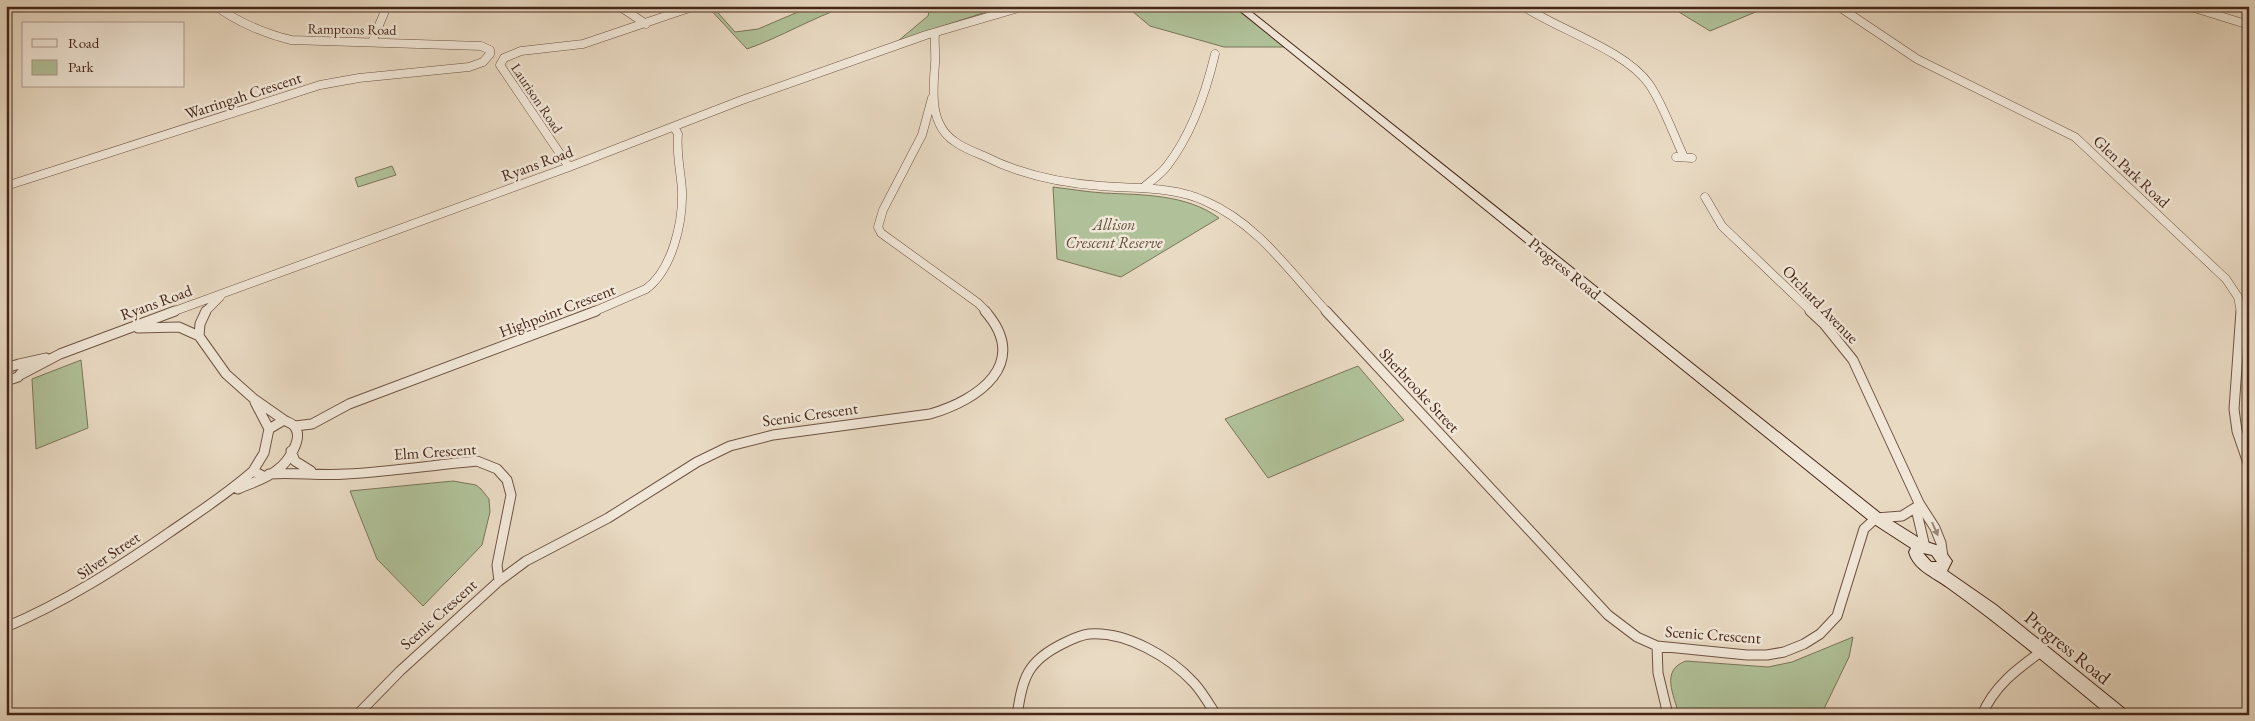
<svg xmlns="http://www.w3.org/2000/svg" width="2255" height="721" viewBox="0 0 2255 721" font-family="'EB Garamond',serif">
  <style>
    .green { fill: #b0c199; stroke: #7b7458 }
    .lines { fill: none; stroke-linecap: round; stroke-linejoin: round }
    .street-far1-casing { stroke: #6f5343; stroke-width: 9 }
    .street-casing { stroke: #6f5343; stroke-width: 11 }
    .secondary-casing { stroke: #462618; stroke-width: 2 }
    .street-far1 { stroke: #f1e7d8; stroke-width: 8 }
    .street { stroke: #f1e7d8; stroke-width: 9 }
    .secondary { fill: #f1e7d8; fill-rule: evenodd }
    .oneway { fill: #9c8678 }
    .labels { text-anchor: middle; stroke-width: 5; stroke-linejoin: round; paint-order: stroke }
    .far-street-label { font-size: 14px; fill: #462618; stroke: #f1e7d8 }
    .street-label { font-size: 16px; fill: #462618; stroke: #f1e7d8 }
    .park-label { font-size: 16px; font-style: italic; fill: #604d38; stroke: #f1e7d8 }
    .near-street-label { font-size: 19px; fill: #462618; stroke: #f1e7d8 }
  </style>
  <rect width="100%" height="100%" fill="#e9dac3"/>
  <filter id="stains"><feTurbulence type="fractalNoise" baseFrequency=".004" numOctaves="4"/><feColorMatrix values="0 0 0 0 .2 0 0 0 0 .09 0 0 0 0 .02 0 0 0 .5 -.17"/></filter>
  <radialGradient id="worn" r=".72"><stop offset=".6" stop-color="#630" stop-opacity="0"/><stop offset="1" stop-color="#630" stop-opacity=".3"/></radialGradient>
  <path class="green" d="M712,6l23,26 23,-3 54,-23h35c-35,12 -66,31 -100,43l-39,-42z
    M930,6h62l3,3 -97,32 30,-25z
    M1126,6h106l54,41h-62l-74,-21z
    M1669,6h101l-60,25z
    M392,166l4,9 -38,12 -3,-9z
    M1053,187c17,2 34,5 51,6 39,2 82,1 115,25l-98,59 -64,-18z
    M81,360l7,68 -52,21 -4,-70z
    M1358,366l46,54 -136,58 -43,-59z
    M453,481l23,4 5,4 8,10 1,13 -8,33 -59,61 -46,-47 -27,-68z
    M1853,637l-4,20 -28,58h-142c-5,-20 -19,-45 7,-54l82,6 24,-5z"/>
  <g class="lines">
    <defs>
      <path id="street-far1" d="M619,6l27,18
        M1523,6c36,24 102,44 126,78 13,18 25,52 35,73
        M1838,6l79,53 158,78 151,142 12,18 3,15
        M2188,6l61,19
        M935,34c-1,10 1,20 0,30 -2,26 -6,60 19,77 9,7 20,11 30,15 37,19 76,27 117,30 35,3 72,0 104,15 52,22 85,71 122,111
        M372,42l15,-36
        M932,98l-10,37 -39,75 -5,17 3,6 97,70 9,9
        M1676,157l16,1
        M569,167l-69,-102 4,-7 17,-7 62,-7 112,-38
        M6,186l314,-101 39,-7 110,-11 14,-5 7,-8v-4l-9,-4 -190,-6c-25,-6 -54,-18 -75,-34
        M1144,187c8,-7 17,-13 23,-21 24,-31 39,-74 48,-112
        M1705,197l17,29 90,86
        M172,312l397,-145 173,-67 184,-65 99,-29
        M205,312l15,-15
        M593,312l53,-23c26,-19 37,-66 36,-98 -1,-19 -6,-37 -4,-57l-4,-7"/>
      <path id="street" d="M1326,311l282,304 29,22 20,9 90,9h20l17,-3 20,-8 16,-10 17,-18 27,-87 12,-11 26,-2 16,-10
        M1810,311l14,13 29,36 66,143 16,25 6,15 2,14
        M2241,311l-7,98 3,22 12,35
        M138,328l41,-1 20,9 27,38 28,25 30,21
        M199,336l1,-12 6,-13
        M19,364l27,-6
        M6,368l13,-4 6,4 -7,9 -12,4
        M22,374l38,-20 115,-43
        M255,402l14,27
        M295,426l17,-2 37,-20 247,-93
        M291,451l4,10 16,10
        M269,474c26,-2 51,2 77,0 44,-2 87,-9 131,-13l20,8 10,11 4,15 -14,70 2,16
        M238,489c13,-6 28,-10 39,-19 10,-7 28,-32 17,-44 -2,-3 -7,-4 -10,-6l-15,9 -5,24 -11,18 10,5
        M1919,503l-2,10 8,34
        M6,627c59,-25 112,-59 164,-95 29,-20 57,-38 83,-61
        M1657,646l1,27 10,42
        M357,715l43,-44 99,-90 27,-20 82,-43 89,-56 33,-16 43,-11 157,-21c49,-14 101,-51 55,-103
        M1017,715c6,-38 10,-54 47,-72 8,-4 16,-8 25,-9 37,-3 81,23 105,49 9,10 15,21 22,32
        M1982,715c12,-29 35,-46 60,-64"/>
      <path id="secondary" d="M1234,6h10l637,508 43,27 18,6 10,14 -5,10 49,34 130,105 2,5h-20c-53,-44 -105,-88 -161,-128 -15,-11 -33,-17 -38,-35l2,-4 -40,-26zM1923,553l9,2 5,7h-6z"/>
    </defs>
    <use href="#street-far1" class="street-far1-casing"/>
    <use href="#street" class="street-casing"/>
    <use href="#secondary" class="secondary-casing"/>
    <use href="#street-far1" class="street-far1"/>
    <use href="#street" class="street"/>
    <use href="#secondary" class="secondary"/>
  </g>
  <defs><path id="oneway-solid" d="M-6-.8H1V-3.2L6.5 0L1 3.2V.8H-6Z" transform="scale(1.25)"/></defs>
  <use class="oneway" href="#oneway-solid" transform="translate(1935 529) rotate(66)"/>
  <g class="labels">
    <g class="far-street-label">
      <text transform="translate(352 29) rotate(1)" y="5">Ramptons Road</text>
      <text transform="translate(537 98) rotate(56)" y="5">Laurison Road</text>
    </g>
    <g class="street-label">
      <text transform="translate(243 95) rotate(-18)" y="6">Warringah Crescent</text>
      <text transform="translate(537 163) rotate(-20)" y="6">Ryans Road</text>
      <text transform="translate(2132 171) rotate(43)" y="6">Glen Park Road</text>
      <text transform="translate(1565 268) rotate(39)" y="6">Progress Road</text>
      <text transform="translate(156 302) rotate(-20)" y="6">Ryans Road</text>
      <text transform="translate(1821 304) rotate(46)" y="6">Orchard Avenue</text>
      <text transform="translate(557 310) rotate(-21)" y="6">Highpoint Crescent</text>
      <text transform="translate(1420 390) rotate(47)" y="6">Sherbrooke Street</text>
      <text transform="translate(810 414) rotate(-8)" y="6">Scenic Crescent</text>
      <text transform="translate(435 451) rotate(-4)" y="6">Elm Crescent</text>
      <text transform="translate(108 555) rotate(-34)" y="6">Silver Street</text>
      <text transform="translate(438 614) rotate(-42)" y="6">Scenic Crescent</text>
      <text transform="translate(1713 634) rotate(4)" y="6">Scenic Crescent</text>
    </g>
    <g class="park-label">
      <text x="1114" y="230">Allison<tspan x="1114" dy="18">Crescent Reserve</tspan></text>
    </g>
    <g class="near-street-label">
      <text transform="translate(2068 647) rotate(39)" y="7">Progress Road</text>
    </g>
  </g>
  <rect width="2255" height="721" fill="none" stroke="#e9dac3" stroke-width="25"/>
  <rect x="8" y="8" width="2240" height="706" fill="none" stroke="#462618" stroke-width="2.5"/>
  <rect x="12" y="12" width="2230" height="696" fill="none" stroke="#462618"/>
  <rect x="22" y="22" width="162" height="65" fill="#f1e7d8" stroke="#ad9a8b"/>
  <rect x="32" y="39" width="25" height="8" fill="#f1e7d8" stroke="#ad9a8b"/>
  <text x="68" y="48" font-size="15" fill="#462618">Road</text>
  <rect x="32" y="60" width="25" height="15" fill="#b0c199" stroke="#ad9a8b"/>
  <text x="68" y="72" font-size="15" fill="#462618">Park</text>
  <rect width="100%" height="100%" filter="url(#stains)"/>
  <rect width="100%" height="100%" fill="url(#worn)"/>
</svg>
